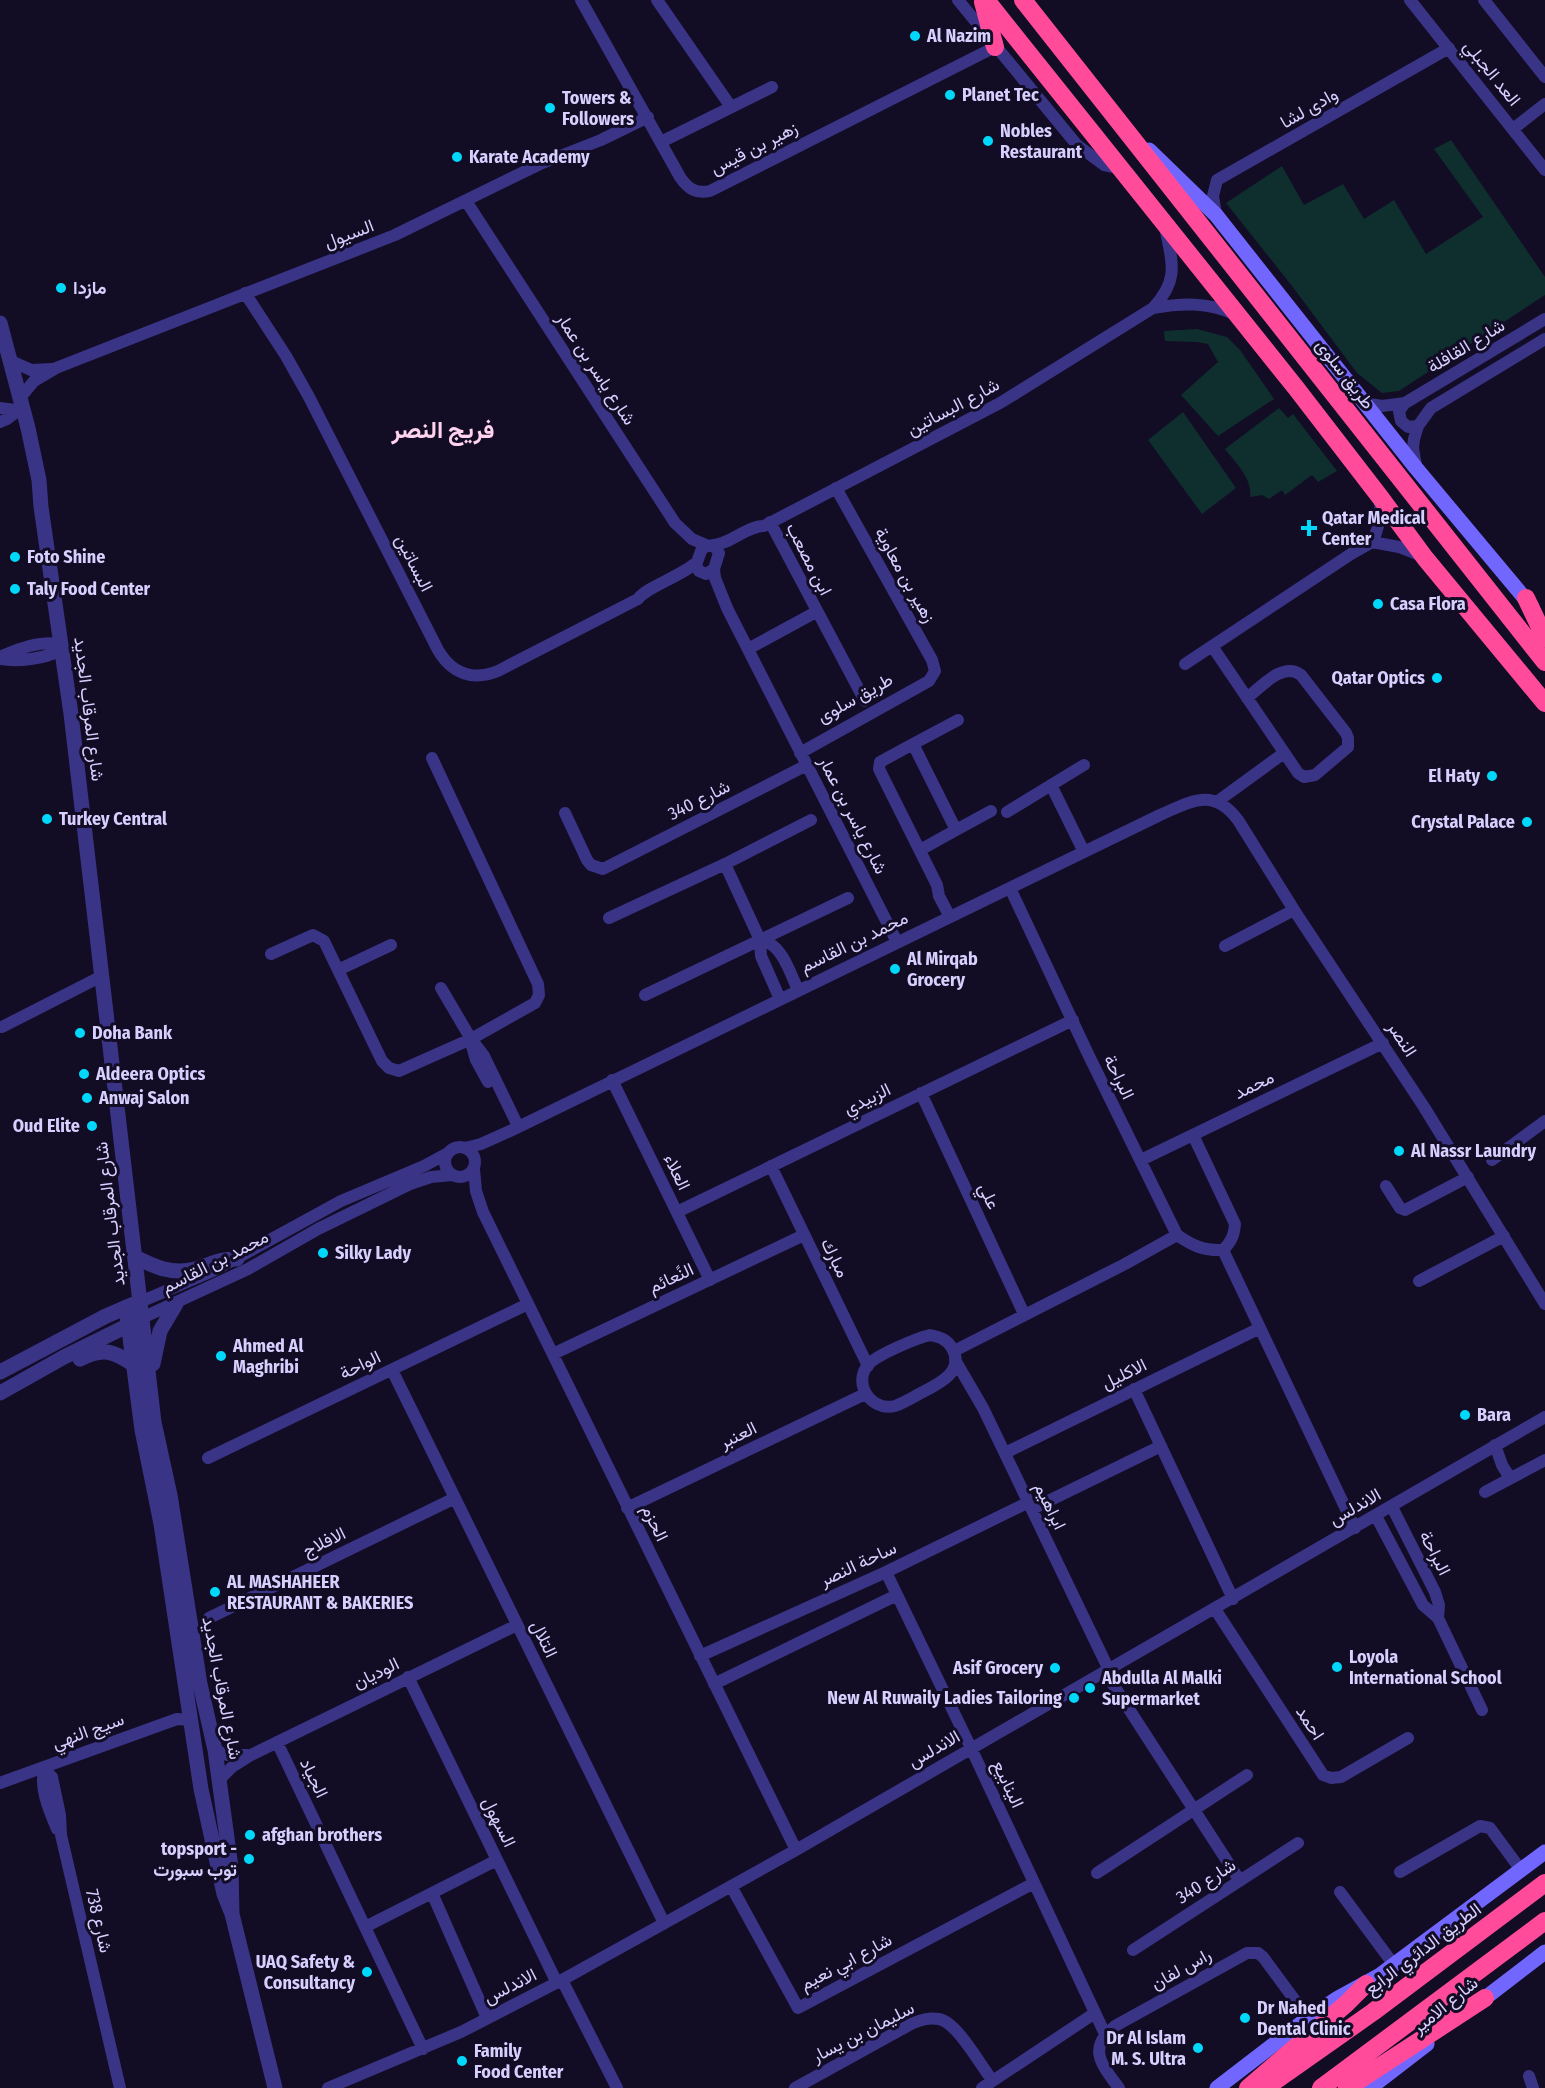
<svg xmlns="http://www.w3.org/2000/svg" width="1545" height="2088" viewBox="0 0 1545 2088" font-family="'Fira Sans Condensed',Vazirmatn,sans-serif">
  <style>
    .green { fill: #0f2f2f }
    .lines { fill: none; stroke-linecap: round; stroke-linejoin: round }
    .minor { stroke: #3a3487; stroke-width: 12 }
    .tertiary { stroke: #3a3487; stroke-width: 15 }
    .secondary { stroke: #7167ff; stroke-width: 15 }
    .motorway { stroke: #ff4b9a; stroke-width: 18 }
    .poi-dot { fill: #00d8fb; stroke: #120c25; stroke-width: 2 }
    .labels { text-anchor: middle; stroke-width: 6; stroke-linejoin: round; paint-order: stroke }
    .poi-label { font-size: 18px; font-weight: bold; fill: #d7d0ff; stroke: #120c25; text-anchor: start }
    .street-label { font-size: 18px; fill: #d7d0ff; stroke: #120c25 }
    .district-label { font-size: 24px; font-weight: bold; fill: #ffd2ed; stroke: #120c25 }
  </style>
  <rect width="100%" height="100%" fill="#120c25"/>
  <path class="green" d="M1451,140l94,137v18l-146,96 -17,2 -25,-20 -65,-87 -66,-83 56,-37 22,39 39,-21 21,35 30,-19 32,54 57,-37 -49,-68z
    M1197,329l30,8 13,13 34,49 -56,37 -37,-41 37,-33 -10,-18 -11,-2 -32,-1 -1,-10z
    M1279,408l9,10 5,-4 44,57 -19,11 -6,-7 -27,20 -3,-5 -13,9 -7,-4 -12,2c3,-18 -15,-35 -25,-48z
    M1183,412l53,76 -34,26 -54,-74z"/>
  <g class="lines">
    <path class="minor" d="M581,0l99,177c8,12 16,17 30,14l285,-144
      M657,0l74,107
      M958,0l119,145 27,20 15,3
      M1410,0l135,170
      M1484,0l61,77
      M1513,129l32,-25
      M661,142l111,-55
      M466,201l209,322 17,16 14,6
      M1216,215l-3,-19 4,-16 232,-132
      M245,293l41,63 23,41 129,253c14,24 35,31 60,21l140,-72c8,-12 44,-23 59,-37
      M1153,308c29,-5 55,-6 81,6
      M11,361l20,9 21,-1
      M20,398l14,-17 22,-13 339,-133 145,-71 61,-24 47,-23
      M1364,403l18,3 23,-3 140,-84
      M1405,403l-6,8 2,10 7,6 10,-1
      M0,408l15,2
      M0,422l7,-3 9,-7
      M1416,466l-3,-18 1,-9 4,-13 13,-18 114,-69
      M770,522l95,179
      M1372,542l27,5 23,9
      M706,545l9,2 4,6 -5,16 -8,5 -7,-3 -3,-6 5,-14z
      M713,545c18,-1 33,-19 51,-19l236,-123 153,-95c27,-29 19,-46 12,-81
      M714,569l1,9 12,30 170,334
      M1212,646l86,127 6,4 11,-2 33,-28v-9l-2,-5 -45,-58c-18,-14 -40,12 -54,23
      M748,649l68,-37
      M0,657c16,-8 44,-18 62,-12
      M0,659c16,3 50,0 62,-11
      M1185,664l166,-110 21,-12 3,-6 4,-13 2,-25
      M913,744l45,-24
      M800,753l129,-72 6,-10 -3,-11 -96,-172
      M1051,785l33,67
      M1218,801l66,-48
      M1007,812l77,-47
      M565,813l22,47 4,5 12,4 204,-104
      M956,830l35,-19
      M920,850l36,-20 -43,-86 -33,18 -1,7 58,116 2,11 11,21
      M725,864l35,76 1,16 19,43
      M1010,888l79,168 88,179c16,11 27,16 46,15 8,-8 11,-14 12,-26l-42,-89
      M609,918l116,-54 86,-44
      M760,940c22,3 30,33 38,50
      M1225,946l69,-36
      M271,954l42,-19 11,6 58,120 7,7 10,3 72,-32 64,-36 4,-8 -1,-11 -106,-226
      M338,970l53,-25
      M441,988l30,51 13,17 34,70
      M645,995l203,-97
      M2,1027l98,-50
      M472,1046l4,14 12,22
      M612,1080l98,200
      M921,1093l103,221
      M445 1162a15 15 0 1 1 30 0a15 15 0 1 1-30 0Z
      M465,1148l16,-4 29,-13 650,-316c32,-14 53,-28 78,5l56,90 130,197 121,197
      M1141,1160l242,-117
      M1492,1160l53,-39
      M771,1166l97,200
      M474,1169l2,22 7,21 313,638
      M1386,1186l14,22 5,2 63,-33
      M677,1212l396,-192
      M1223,1250l132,278
      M1419,1281l85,-45
      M140,1302l75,-32 126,-69 83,-35 24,-13
      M142,1318l106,-49 70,-40 92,-45 21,-7 21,-2
      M930,1335c9,2 17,4 22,13 14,25 -16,37 -33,46 -7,4 -16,9 -24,12 -23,6 -43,-22 -27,-41 8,-10 49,-27 62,-30z
      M954,1351l171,-87 52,-29
      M553,1354l251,-119
      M955,1360l28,48 126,262
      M392,1370l272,553
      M1134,1389l99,210
      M1495,1445l7,20 8,13
      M1005,1453l255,-125
      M208,1458l320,-154
      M1485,1492l60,-32
      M1392,1507l43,85 4,13 -1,13 44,92
      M627,1508l238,-114
      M1032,1509l129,-63
      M1376,1516l47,89 15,13
      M886,1572l85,176 134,286
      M1215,1609l108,166 8,3 10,-1 67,-39
      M209,1618l246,-120
      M700,1656l186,-84 143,-70
      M1105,1672l135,209
      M408,1677l149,306
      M714,1684l183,-89
      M277,1742l146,307
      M215,1750l12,5h20
      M47,1766c-11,15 3,47 10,63
      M38,1769l9,3 5,5 8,38 1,20 59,253
      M219,1780l13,-13 19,-12 266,-130
      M0,1783l177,-64 13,1
      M1400,1872l80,-46 10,2 31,42
      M1097,1873l150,-98
      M731,1886l67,122 236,-125
      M1340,1892l54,73
      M432,1893l55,125
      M365,1927l132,-67
      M1133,1950l165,-107
      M562,1980l55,108
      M1529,2076l4,12
      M328,2088l133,-56 101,-52 234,-130 749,-433
      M795,2088l116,-64c10,-4 18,-7 28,-5 18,3 42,47 53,61
      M982,2088l113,-75
      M1119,2088c-18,-24 -32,-40 -4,-62l132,-73h11l5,4 45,61"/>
    <path class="tertiary" d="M0,323l28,105 11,52 2,27 30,207 83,708 16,73 30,189 15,66 16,117 1,47
      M135,1257c20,10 37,18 60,12 15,-4 26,-11 42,-10
      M126,1307l16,123 19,94 40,265 23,105 8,20 43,174
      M80,1359c23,-12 34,-8 54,6
      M153,1364l7,-33 16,-27
      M0,1372l106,-56 28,-12
      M0,1393l64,-36 71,-35"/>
    <path class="secondary" d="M1149,150l67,65 200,253 116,139
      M1476,2005l69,-53
      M1217,2088l91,-70 30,-20 42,-23 165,-123
      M1370,2088l57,-44"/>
    <path class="motorway" d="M986,0l310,388 84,109 45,61 120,145
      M1023,0l522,662
      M983,2l12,45
      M1526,598l19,40
      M1248,2088l98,-84 20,-20
      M1265,2088l108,-76 172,-129
      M1321,2088l224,-167
      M1347,2088l138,-90"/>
  </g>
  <g class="poi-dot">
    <circle cx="915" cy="36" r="6"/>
    <circle cx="950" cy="95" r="6"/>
    <circle cx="550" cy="108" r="6"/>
    <circle cx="988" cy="141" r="6"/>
    <circle cx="457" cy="157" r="6"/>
    <circle cx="61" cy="288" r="6"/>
    <path d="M1306 519h6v6h6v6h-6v6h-6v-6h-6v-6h6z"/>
    <circle cx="15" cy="557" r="6"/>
    <circle cx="15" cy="589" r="6"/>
    <circle cx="1378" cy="604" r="6"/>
    <circle cx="1437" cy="678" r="6"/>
    <circle cx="1492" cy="776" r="6"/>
    <circle cx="47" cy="819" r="6"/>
    <circle cx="1527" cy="822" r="6"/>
    <circle cx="895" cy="969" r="6"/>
    <circle cx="80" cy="1033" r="6"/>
    <circle cx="84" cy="1074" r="6"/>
    <circle cx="87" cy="1098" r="6"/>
    <circle cx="92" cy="1126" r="6"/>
    <circle cx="1399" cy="1151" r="6"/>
    <circle cx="323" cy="1253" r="6"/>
    <circle cx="221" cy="1356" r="6"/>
    <circle cx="1465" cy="1415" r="6"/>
    <circle cx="215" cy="1592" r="6"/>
    <circle cx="1337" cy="1667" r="6"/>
    <circle cx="1055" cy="1668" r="6"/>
    <circle cx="1090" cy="1688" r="6"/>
    <circle cx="1074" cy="1698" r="6"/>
    <circle cx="250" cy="1835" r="6"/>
    <circle cx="249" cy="1859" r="6"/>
    <circle cx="367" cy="1972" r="6"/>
    <circle cx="1245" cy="2018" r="6"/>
    <circle cx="1198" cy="2048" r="6"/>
    <circle cx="462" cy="2061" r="6"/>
  </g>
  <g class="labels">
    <g class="poi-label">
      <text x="927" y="42">Al Nazim</text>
      <text x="962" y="101">Planet Tec</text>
      <text x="562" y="104">Towers &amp;<tspan x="562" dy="21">Followers</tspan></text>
      <text x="1000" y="137">Nobles<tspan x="1000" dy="21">Restaurant</tspan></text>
      <text x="469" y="163">Karate Academy</text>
      <text x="73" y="294">مازدا</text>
      <text x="1322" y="524">Qatar Medical<tspan x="1322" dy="21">Center</tspan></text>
      <text x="27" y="563">Foto Shine</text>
      <text x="27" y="595">Taly Food Center</text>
      <text x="1390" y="610">Casa Flora</text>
      <text x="1425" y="684" text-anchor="end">Qatar Optics</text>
      <text x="1480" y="782" text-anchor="end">El Haty</text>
      <text x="59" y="825">Turkey Central</text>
      <text x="1515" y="828" text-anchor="end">Crystal Palace</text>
      <text x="907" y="965">Al Mirqab<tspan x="907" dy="21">Grocery</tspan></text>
      <text x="92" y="1039">Doha Bank</text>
      <text x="96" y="1080">Aldeera Optics</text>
      <text x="99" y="1104">Anwaj Salon</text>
      <text x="80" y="1132" text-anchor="end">Oud Elite</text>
      <text x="1411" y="1157">Al Nassr Laundry</text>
      <text x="335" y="1259">Silky Lady</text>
      <text x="233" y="1352">Ahmed Al<tspan x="233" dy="21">Maghribi</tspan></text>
      <text x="1477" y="1421">Bara</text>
      <text x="227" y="1588">AL MASHAHEER<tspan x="227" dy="21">RESTAURANT &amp; BAKERIES</tspan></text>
      <text x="1349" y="1663">Loyola<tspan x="1349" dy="21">International School</tspan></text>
      <text x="1043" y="1674" text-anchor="end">Asif Grocery</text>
      <text x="1102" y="1684">Abdulla Al Malki<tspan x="1102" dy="21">Supermarket</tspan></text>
      <text x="1062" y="1704" text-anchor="end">New Al Ruwaily Ladies Tailoring</text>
      <text x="262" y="1841">afghan brothers</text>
      <text x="237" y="1855" text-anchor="end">topsport -<tspan x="237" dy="21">توب سبورت</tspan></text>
      <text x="355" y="1968" text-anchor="end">UAQ Safety &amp;<tspan x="355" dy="21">Consultancy</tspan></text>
      <text x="1257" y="2014">Dr Nahed<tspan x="1257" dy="21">Dental Clinic</tspan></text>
      <text x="1186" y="2044" text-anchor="end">Dr Al Islam<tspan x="1186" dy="21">M. S. Ultra</tspan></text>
      <text x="474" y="2057">Family<tspan x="474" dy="21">Food Center</tspan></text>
    </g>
    <g class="street-label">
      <text transform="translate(1492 73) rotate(51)" y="6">العد الجبلي</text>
      <text transform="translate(1309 108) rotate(-30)" y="6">وادى لشا</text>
      <text transform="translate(754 148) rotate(-27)" y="6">زهير بن قيس</text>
      <text transform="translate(349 234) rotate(-21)" y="6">السيول</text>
      <text transform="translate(1466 346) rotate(-31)" y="6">شارع القافلة</text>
      <text transform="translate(596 369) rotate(57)" y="6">شارع ياسر بن عمار</text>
      <text transform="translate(1345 374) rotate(52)" y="6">طريق سلوى</text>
      <text transform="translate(953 407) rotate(-28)" y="6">شارع البساتين</text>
      <text transform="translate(809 559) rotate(63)" y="6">ابن مصعب</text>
      <text transform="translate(414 563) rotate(63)" y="6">البساتين</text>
      <text transform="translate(905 575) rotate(61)" y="6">زهير بن معاوية</text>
      <text transform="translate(855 698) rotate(-29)" y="6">طريق سلوى</text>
      <text transform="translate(89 709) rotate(83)" y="6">شارع المرقاب الجديد</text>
      <text transform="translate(699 800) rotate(-27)" y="6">شارع 340</text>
      <text transform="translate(853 815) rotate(63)" y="6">شارع ياسر بن عمار</text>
      <text transform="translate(854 942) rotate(-26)" y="6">محمد بن القاسم</text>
      <text transform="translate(1402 1039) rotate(57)" y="6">النصر</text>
      <text transform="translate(1119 1077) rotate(64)" y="6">البراحة</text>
      <text transform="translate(1254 1085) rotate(-26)" y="6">محمد</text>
      <text transform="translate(867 1099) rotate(-26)" y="6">الزبيدي</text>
      <text transform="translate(677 1172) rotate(64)" y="6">العلاء</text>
      <text transform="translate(989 1196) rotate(65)" y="6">علي</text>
      <text transform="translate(110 1214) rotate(-97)" y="6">شارع المرقاب الجديد</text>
      <text transform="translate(835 1258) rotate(64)" y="6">مبارك</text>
      <text transform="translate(215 1262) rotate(-27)" y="6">محمد بن القاسم</text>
      <text transform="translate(671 1278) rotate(-25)" y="6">النًعائم</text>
      <text transform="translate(360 1365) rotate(-26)" y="6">الواحة</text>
      <text transform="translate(1124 1374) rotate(-26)" y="6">الاكليل</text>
      <text transform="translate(738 1435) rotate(-26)" y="6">العنبر</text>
      <text transform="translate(1050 1506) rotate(64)" y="6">ابراهيم</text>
      <text transform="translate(1355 1507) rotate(-30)" y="6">الاندلس</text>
      <text transform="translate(655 1523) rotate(64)" y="6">الحزم</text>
      <text transform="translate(324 1542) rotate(-26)" y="6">الافلاج</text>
      <text transform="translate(1435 1553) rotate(63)" y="6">البراحة</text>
      <text transform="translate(858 1564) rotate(-25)" y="6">ساحة النصر</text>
      <text transform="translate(544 1639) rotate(64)" y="6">التلال</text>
      <text transform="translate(376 1673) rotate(-26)" y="6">الوديان</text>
      <text transform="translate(222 1688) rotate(79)" y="6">شارع المرقاب الجديد</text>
      <text transform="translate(1310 1723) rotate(57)" y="6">احمد</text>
      <text transform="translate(88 1731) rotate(-20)" y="6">سيج النهي</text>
      <text transform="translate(934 1749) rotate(-30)" y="6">الاندلس</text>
      <text transform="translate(314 1778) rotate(64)" y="6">الجياد</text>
      <text transform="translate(1008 1784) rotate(65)" y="6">الينابيع</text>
      <text transform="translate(499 1822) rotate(64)" y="6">السهول</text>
      <text transform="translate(1206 1881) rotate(-33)" y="6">شارع 340</text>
      <text transform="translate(99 1921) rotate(77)" y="6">شارع 738</text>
      <text transform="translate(1423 1949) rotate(-37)" y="6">الطريق الدائري الرابع</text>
      <text transform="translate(846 1962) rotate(-28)" y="6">شارع ابي نعيم</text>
      <text transform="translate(1181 1969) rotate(-29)" y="6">راس لفان</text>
      <text transform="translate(510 1986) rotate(-27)" y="6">الاندلس</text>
      <text transform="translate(1445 2005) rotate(-39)" y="6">شارع الامير</text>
      <text transform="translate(863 2032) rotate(-27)" y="6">سليمان بن يسار</text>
    </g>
    <g class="district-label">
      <text x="443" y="438">فريج النصر</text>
    </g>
  </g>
</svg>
